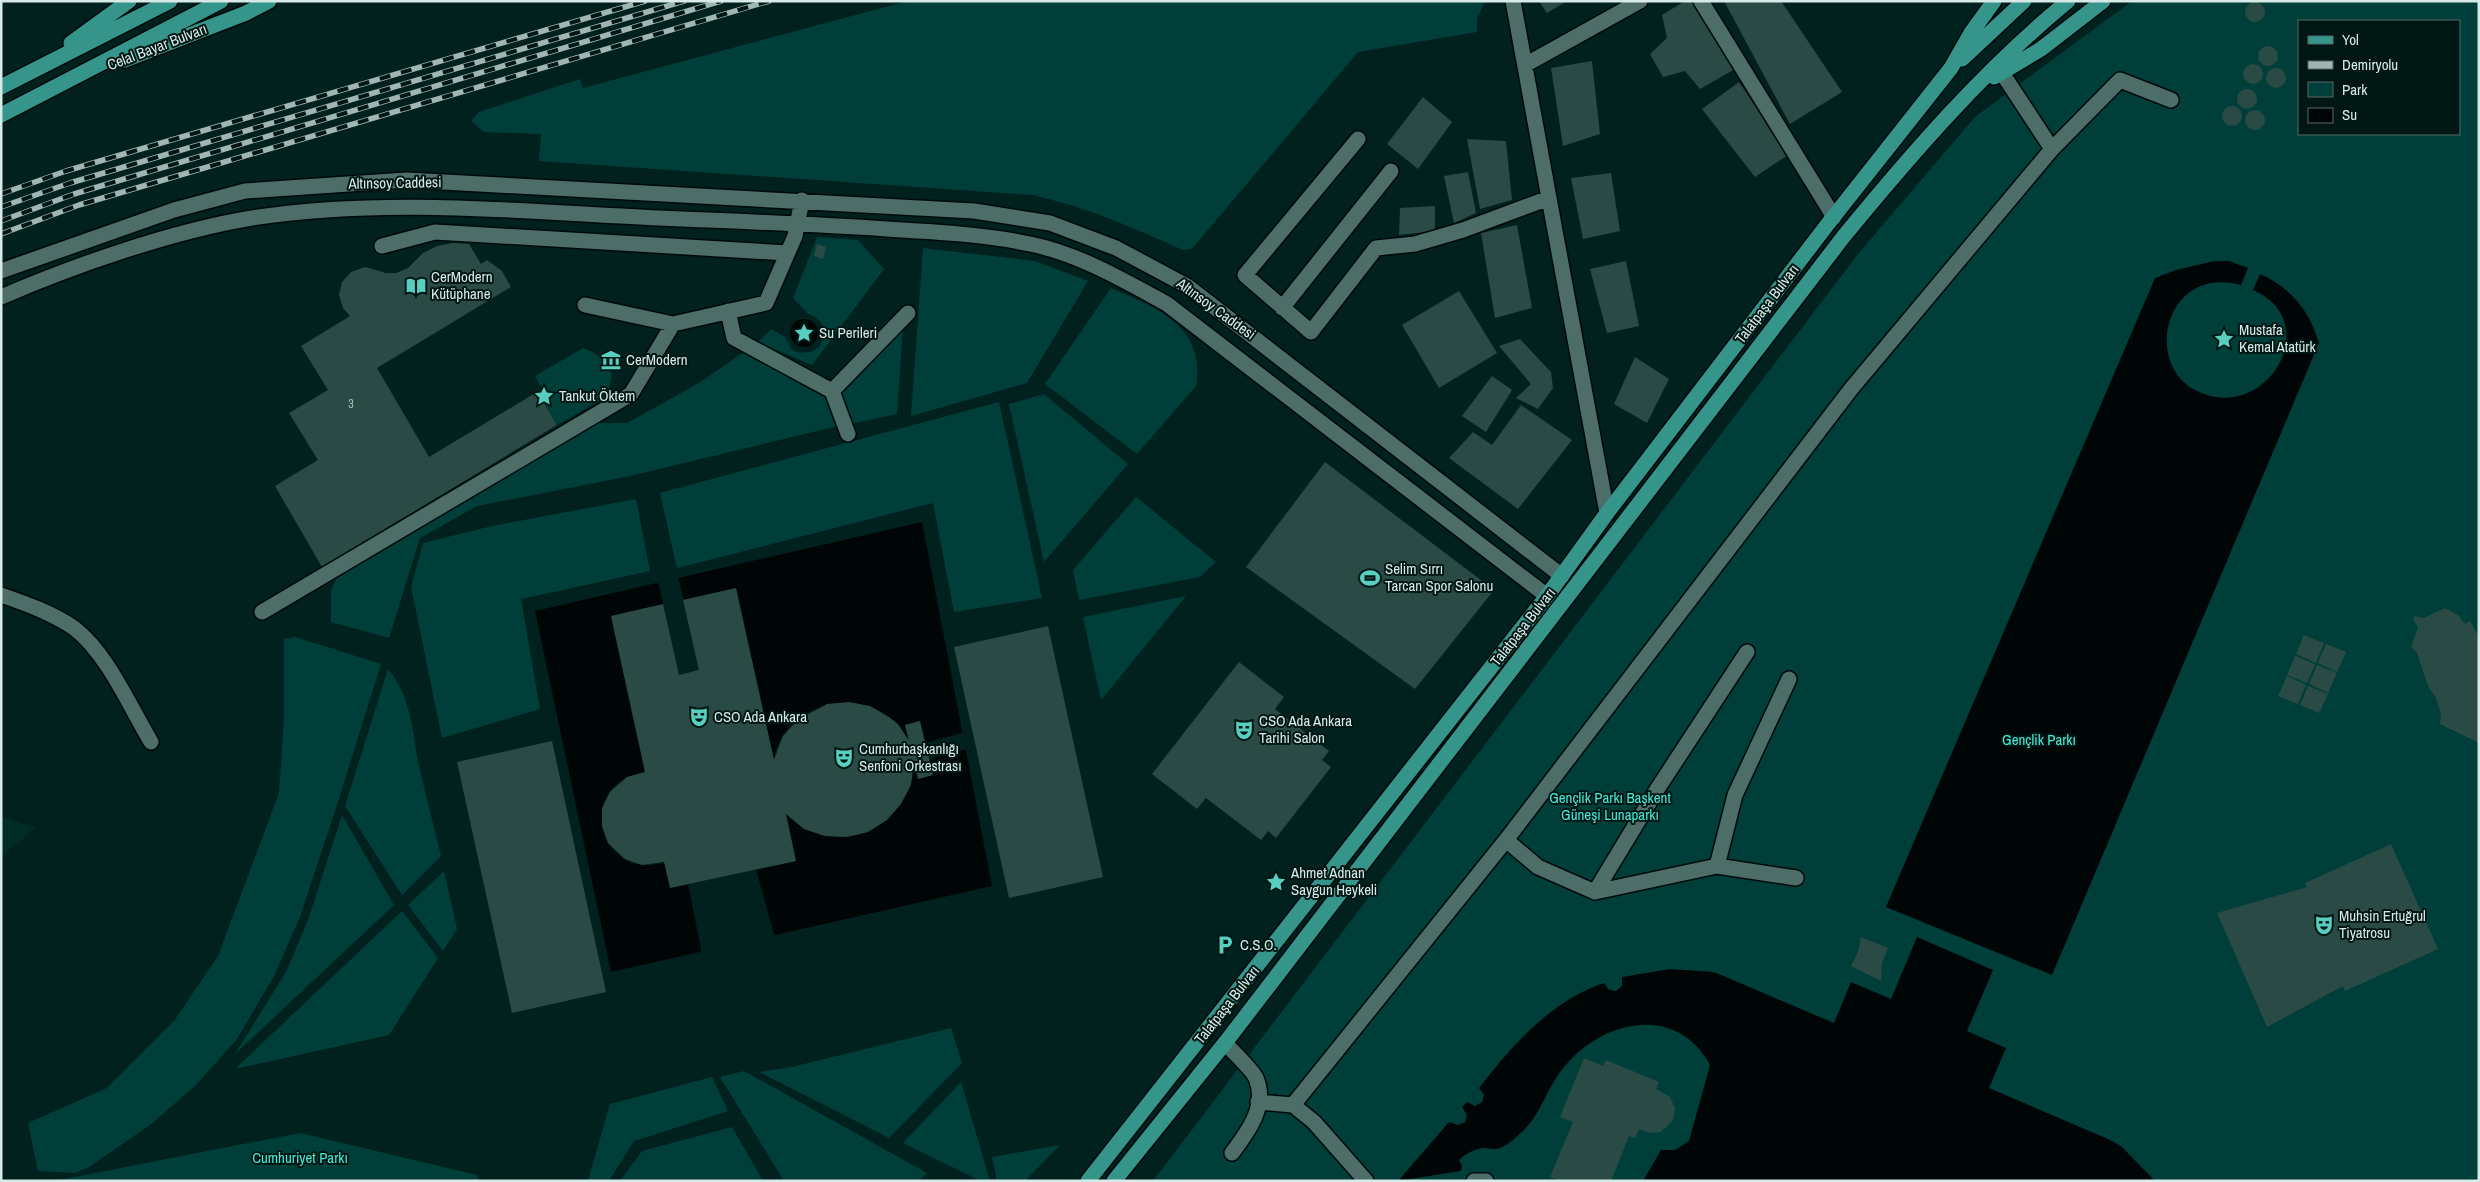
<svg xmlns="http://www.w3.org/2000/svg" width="2480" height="1182" viewBox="0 0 2480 1182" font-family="'Archivo Narrow',sans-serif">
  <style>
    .built { fill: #002c28 }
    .green { fill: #003f39; fill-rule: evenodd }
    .water { fill: #000605; fill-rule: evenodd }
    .pier { fill: #01211e }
    .building { fill: #2a4a46 }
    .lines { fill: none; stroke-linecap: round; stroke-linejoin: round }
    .minor-casing { stroke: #000a08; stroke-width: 18 }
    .major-casing { stroke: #000a08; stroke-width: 18 }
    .minor { stroke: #4c6d68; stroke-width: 15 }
    .major { stroke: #35958a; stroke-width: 15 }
    .rail-casing { stroke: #a0b6b3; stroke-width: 5.5 }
    .rail { stroke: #011714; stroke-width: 4; stroke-dasharray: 11; stroke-linecap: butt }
    .labels { text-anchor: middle; stroke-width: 4; stroke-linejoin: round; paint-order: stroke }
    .number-label { font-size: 12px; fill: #acc2bf }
    .street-label { font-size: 15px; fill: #d8eae7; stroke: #011714 }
    .poi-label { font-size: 15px; fill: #d8eae7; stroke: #011714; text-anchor: start }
    .park-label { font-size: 15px; fill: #46ead8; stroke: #011714 }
  </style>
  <rect width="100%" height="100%" fill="#01211e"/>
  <path class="built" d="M1,817l35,11 -35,28z"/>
  <path class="green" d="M908,1h577l-8,18v13l-119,20 -161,191 -6,6 -8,1c-52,-23 -94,-42 -150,-55l-494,-34 2,-27 -57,-2 -13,-11 8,-9 101,-33 3,9z
    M2132,1h347v1180h-1326l705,-927 117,-137zM2299,21h160v113h-160z
    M817,237l41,3 26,29 -72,96 -54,-23 13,-13 14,8 6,12 9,4 11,-1 9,-6 4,-10 -1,-10 -6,-8 -10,-5 -14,-15z
    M923,248l112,13 53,20 -61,102 -116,33z
    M1111,288c46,20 95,38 85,98l-59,68 -92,-70z
    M903,327l-6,87 -47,10 -10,-32z
    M583,348c28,12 34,20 23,49l-49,28 -20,-33 5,-3 -7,-13z
    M744,352l83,41 11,33 -208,50 -153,30 -57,32 -31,100 -58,-16v-31l5,-12 42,-29 214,-127h35l72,-40z
    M1044,394l84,70 -84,98 -35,-158z
    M999,402l43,196 -88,14 -21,-109 -256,65 -17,-75z
    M1136,497l80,65 -16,15 -121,23 -6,-30z
    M636,499l14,72 -129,28 19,110 -98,29 -31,-151 12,-44 69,-17z
    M1186,596l-85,104 -18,-83z
    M295,637l86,27 -44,141 -37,112 -26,59 -37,63 -41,46 -46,40 -61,42 -14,6 -37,-2 -10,-48 79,-35 67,-67 44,-65 61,-163 5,-75v-79z
    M388,669c24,29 24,62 31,97 7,31 15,60 22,90l-39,39 -57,-89z
    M342,815l52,90 -159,149 51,-82 22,-52z
    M444,871l13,58 -14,22 -35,-46z
    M402,911l36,47 -49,77 -154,34z
    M951,1028l11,35 -73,75 -130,-66 33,-5z
    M744,1071l183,102 -8,8h-135l-64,-104z
    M712,1077l16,34 -94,30 -25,40h-21l22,-77z
    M961,1082l29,99h-9l-78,-38z
    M732,1127l31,54h-143l22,-30z
    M300,1133l177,42 1,6h-424z
    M1060,1145l-35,36h-28l-5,-24z"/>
  <path class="water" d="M2214,261h15l19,7 -7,17c-76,-21 -99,80 -44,106 70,34 129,-70 56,-101l7,-16c31,14 49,36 59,69l-267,632 -166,-68 269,-629 21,-8z
    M790 333a14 14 0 1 1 28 0a14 14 0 1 1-28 0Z
    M922,522l70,364 -381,86 -76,-361zM736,588l38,172c11,-67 105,-75 135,-20l-4,-15 15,-4 13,54 -15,4 -4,-17c-7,68 -76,100 -128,52l10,47 -125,27 -7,-26c-65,22 -91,-79 -19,-90l-34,-156z
    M1917,937l76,33 -26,61 39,17 -17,40 119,51 13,7 34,35h-512l18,-31h14l14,-9 21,-76c-33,-61 -106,-46 -145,1 -17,19 -23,46 -41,64 -7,6 -15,15 -24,18 -5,2 -10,0 -15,0 -9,0 -20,6 -26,12l3,6 -1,5 -63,10 51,-59 9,3 7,-3 2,-7 -5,-8 5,-5 8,4 7,-4 2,-7 -5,-7c33,-43 73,-88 125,-105l5,7 7,1 6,-5v-9l48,-8 44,3 120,51 17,-41 40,17z"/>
  <path class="pier" d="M678,577l6,25 -20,5 -6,-26z
    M965,732l3,17 -39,10 -4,-16z
    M756,869l19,69 -73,16 -14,-70z"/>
  <path class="building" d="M1539,1h28l-20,12z
    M1685,1h7l43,68 -35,20 -15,-18 -22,6 -13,-23 17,-16 -5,-23z
    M1724,1h57l61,91 -52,32z
    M2245 12a10 10 0 1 1 20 0a10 10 0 1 1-20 0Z
    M2258 56a10 10 0 1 1 20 0a10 10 0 1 1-20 0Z
    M1592,61l8,73 -37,12 -12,-78z
    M2243 74a10 10 0 1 1 20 0a10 10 0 1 1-20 0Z
    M2266 78a10 10 0 1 1 20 0a10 10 0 1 1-20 0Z
    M1739,82l49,73 -33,22 -53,-68z
    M2237 99a10 10 0 1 1 20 0a10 10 0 1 1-20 0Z
    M1423,97l29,25 -34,47 -31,-25z
    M2222 116a10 10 0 1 1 20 0a10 10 0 1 1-20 0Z
    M2245 120a10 10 0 1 1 20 0a10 10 0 1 1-20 0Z
    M1467,139l39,2 6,59 -32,9z
    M1468,172l8,41 -22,10 -10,-47z
    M1611,173l9,58 -37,8 -12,-61z
    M1435,206v25l-36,4 1,-27z
    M1517,225l15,83 -37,10 -14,-85z
    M453,243l16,1 12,20 6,-4 15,11 9,16 -134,81 52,89 108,-65 20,33 -235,142 -47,-81 43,-26 -29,-47 39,-23 -27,-44 49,-30 -7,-8 -4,-13 3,-13 9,-10 14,-5 21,6h10l12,-5 15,-15 14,-7z
    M817,244l9,3 -3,12 -9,-3z
    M1626,261l13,65 -32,7 -17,-64z
    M1459,291l38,62 -58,35 -37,-63z
    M1520,339l31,33 2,16 -15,21 -22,-11 15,-14 -32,-38z
    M1635,357l34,22 -22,44 -33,-19z
    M1492,376l20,14 -26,42 -24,-16z
    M1521,405l51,35 -54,69 -69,-51 24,-26 19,13z
    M1325,462l169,128 -79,99 -169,-122z
    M736,588l38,172 9,-24 15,-16 29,-16 22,-2 21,4 19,11 9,7 11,17 -4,-16 15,-4 13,54 -15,4 -4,-17 -3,23 -10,19 -14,16 -19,12 -21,5 -22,-1 -21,-7 -18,-15 10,47 -126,27 -6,-26 -22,3 -17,-6 -17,-16 -6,-17v-18l8,-16 17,-15 18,-5 -34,-156 52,-12 16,71 20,-5 -16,-70z
    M2445,608l13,7 7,9 5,-3 9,16v106l-39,-19 1,-10 -5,-16 -8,-12 -11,-33 -6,-6 7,-19 -5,-10 2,-2 9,2z
    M1048,626l55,251 -94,21 -55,-251z
    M2304,635l20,8 -8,20 -20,-9z
    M2326,644l20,8 -9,20 -19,-9z
    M2295,656l20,8 -8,19 -20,-8z
    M1239,662l45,35 -9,12 54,42 -7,9 9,7 -55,71 -8,-7 -7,9 -55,-42 -9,11 -45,-35z
    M2317,665l20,8 -9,20 -19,-9z
    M2287,676l19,9 -8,19 -20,-8z
    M2308,686l20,8 -9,19 -19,-8z
    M552,741l54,251 -94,21 -55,-251z
    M2391,844l47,105 -93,42 -2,-5 -76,41 -50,-114 90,-26 -2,-4z
    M1861,937l27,11 -6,15 -1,18 -30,-15 7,-14z
    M1584,1058l19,8 3,-6 53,22 -3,7 14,8 5,11 -2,12 -12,12 -11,1 -11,-4 -4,9 -6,-2 -18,45h-52l-9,-4 23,-55 -13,-5z"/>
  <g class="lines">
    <defs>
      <path id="minor" d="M1513,1l36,197
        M1701,1l133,216
        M1525,65l115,-64
        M1358,139l-113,136 66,57 65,-84 39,-4 48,-14 86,-32 58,315
        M2052,149l68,-69 51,20
        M382,246l53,-14 352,21
        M1,271l173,-61 71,-19 162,-11 567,31 76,12 66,25 71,38 375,290
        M1,297c74,-32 172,-66 251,-79 134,-21 273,-6 407,0 76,3 152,6 228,11 48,3 96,5 143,15 47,9 95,37 137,60l380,292
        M585,305l88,19 93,-21 29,-67 7,-36
        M1282,308l109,-137
        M728,311l6,27 98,53
        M848,434l-16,-43 76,-78
        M1,595c26,9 51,18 73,33 33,25 56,79 77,114
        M262,612l369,-218 42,-70
        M1506,840l32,27 57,25 122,-26 79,12
        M1717,866l18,-71 54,-116
        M1595,892l63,-104 89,-136
        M1225,1043c8,9 26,25 31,35 12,28 -9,55 -24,75
        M1258,1102l35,3 21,17 52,59
        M1293,1105l213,-265 345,-451 201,-240 -50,-76
        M1474,1181h12"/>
      <path id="major" d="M71,43l58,-42
        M1962,59l62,-58
        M125,60l121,-47 23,-12
        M1994,77l47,-28 62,-48
        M1,87l169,-86
        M1,115l220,-114
        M1088,1181l459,-585 60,-83 220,-288 124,-157 20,-35 23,-32
        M1114,1181l111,-138 619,-807c69,-84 140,-166 224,-235"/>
    </defs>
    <use href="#minor" class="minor-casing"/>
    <use href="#major" class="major-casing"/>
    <use href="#minor" class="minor"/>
    <use href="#major" class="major"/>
    <defs>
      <path id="rail" d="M1,194l65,-23 579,-170
        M1,207l69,-24 614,-182
        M1,221l73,-27 647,-193
        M1,234l78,-29 690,-204"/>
    </defs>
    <use href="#rail" class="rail-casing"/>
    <use href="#rail" class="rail"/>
  </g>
  <defs>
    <symbol id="library-bare" viewBox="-9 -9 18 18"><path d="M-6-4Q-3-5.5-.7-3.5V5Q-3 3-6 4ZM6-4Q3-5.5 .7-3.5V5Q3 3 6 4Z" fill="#58cebf" stroke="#011714" stroke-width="2.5" paint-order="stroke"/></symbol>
    <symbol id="sight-bare" viewBox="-9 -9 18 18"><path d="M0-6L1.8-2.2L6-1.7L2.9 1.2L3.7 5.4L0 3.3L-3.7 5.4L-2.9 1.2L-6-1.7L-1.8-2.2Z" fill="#58cebf" stroke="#011714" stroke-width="2.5" paint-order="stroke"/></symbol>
    <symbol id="museum-bare" viewBox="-9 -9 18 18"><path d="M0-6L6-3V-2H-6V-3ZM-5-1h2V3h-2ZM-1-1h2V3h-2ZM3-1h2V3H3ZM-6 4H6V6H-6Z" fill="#58cebf" stroke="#011714" stroke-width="2.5" paint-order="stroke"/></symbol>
    <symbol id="stadium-bare" viewBox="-9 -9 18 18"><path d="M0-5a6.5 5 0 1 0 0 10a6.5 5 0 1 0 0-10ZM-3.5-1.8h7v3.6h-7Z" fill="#58cebf" stroke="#011714" stroke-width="2.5" paint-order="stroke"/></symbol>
    <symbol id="theatre-bare" viewBox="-9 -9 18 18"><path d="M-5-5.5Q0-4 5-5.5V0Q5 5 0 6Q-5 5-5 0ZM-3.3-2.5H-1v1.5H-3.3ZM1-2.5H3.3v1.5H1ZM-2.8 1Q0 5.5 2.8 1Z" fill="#58cebf" stroke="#011714" stroke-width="2.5" paint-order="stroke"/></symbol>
    <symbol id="parking-bare" viewBox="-9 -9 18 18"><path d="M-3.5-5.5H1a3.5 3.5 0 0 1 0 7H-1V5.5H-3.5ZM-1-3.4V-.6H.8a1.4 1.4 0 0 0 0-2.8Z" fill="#58cebf" stroke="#011714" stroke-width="2.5" paint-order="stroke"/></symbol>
  </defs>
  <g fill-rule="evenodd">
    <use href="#library-bare" x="402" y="272" width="28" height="28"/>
    <use href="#sight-bare" x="790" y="319" width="28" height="28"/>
    <use href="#sight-bare" x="2210" y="325" width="28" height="28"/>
    <use href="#museum-bare" x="597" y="346" width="28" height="28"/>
    <use href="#sight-bare" x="530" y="382" width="28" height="28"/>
    <use href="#stadium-bare" x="1356" y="564" width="28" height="28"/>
    <use href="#theatre-bare" x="685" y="703" width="28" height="28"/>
    <use href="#theatre-bare" x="1230" y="716" width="28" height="28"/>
    <use href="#theatre-bare" x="830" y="744" width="28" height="28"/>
    <use href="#sight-bare" x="1262" y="868" width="28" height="28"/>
    <use href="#theatre-bare" x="2310" y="911" width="28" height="28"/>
    <use href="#parking-bare" x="1211" y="931" width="28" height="28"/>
  </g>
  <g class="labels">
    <g class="number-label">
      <text x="351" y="408">3</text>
    </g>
    <g class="street-label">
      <text transform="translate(157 47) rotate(-21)" y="5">Celal Bayar Bulvarı</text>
      <text transform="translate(395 183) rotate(-1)" y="5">Altınsoy Caddesi</text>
      <text transform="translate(1767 304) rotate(-53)" y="5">Talatpaşa Bulvarı</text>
      <text transform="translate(1216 309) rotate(36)" y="5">Altınsoy Caddesi</text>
      <text transform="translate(1523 627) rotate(-52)" y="5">Talatpaşa Bulvarı</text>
      <text transform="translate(1227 1005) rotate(-52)" y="5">Talatpaşa Bulvarı</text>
    </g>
    <g class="poi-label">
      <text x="431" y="282">CerModern<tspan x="431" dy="17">Kütüphane</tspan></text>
      <text x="2239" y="335">Mustafa<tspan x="2239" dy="17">Kemal Atatürk</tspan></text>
      <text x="819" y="338">Su Perileri</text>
      <text x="626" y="365">CerModern</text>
      <text x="559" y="401">Tankut Öktem</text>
      <text x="1385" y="574">Selim Sırrı<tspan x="1385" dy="17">Tarcan Spor Salonu</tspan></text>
      <text x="714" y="722">CSO Ada Ankara</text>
      <text x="1259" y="726">CSO Ada Ankara<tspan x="1259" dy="17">Tarihi Salon</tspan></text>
      <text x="859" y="754">Cumhurbaşkanlığı<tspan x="859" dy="17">Senfoni Orkestrası</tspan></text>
      <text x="1291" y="878">Ahmet Adnan<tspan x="1291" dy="17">Saygun Heykeli</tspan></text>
      <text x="2339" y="921">Muhsin Ertuğrul<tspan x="2339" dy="17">Tiyatrosu</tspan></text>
      <text x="1240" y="950">C.S.O.</text>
    </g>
    <g class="park-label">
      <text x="2039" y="745">Gençlik Parkı</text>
      <text x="1610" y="803">Gençlik Parkı Başkent<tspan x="1610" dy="17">Güneşi Lunaparkı</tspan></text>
      <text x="300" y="1163">Cumhuriyet Parkı</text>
    </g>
  </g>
  <rect width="2480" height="1182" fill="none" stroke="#d8eae7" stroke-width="5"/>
  <rect x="2298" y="20" width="162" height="115" fill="#011714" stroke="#576b68"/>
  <rect x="2308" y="36" width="25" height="8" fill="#35958a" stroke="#576b68"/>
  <text x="2342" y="45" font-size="15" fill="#d8eae7">Yol</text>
  <rect x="2308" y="61" width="25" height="8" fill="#a0b6b3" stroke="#576b68"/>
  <text x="2342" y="70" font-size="15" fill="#d8eae7">Demiryolu</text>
  <rect x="2308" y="82" width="25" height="15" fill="#003f39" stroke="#576b68"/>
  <text x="2342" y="95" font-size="15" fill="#d8eae7">Park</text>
  <rect x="2308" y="108" width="25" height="15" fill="#000605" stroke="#576b68"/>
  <text x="2342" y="120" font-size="15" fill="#d8eae7">Su</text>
</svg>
